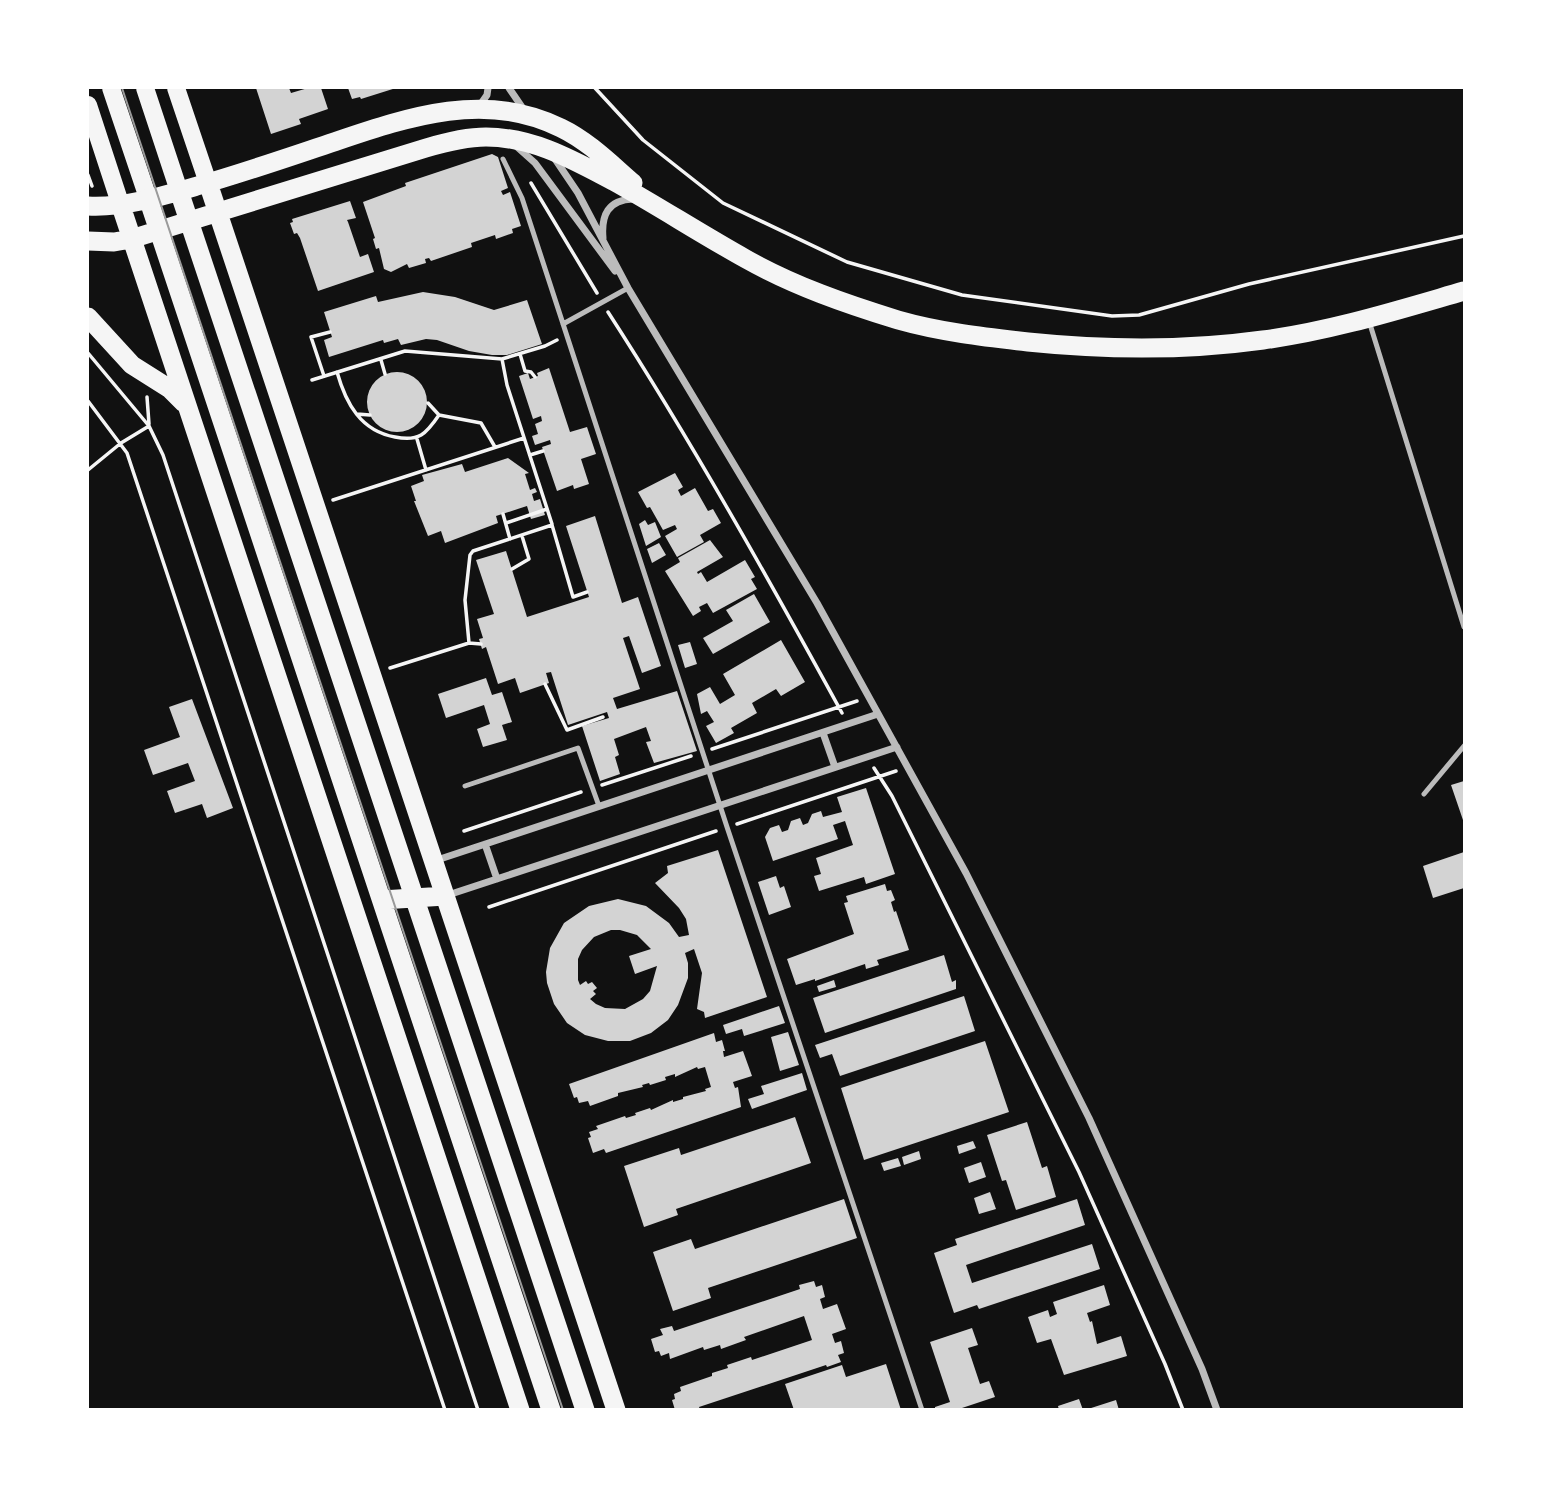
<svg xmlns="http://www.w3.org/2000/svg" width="1552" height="1497" viewBox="0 0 1552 1497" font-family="'IBM Plex Sans',sans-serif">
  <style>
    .building { fill: #d3d3d3; fill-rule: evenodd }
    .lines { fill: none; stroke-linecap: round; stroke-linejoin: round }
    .path { stroke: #f5f5f5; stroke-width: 3.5 }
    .service { stroke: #bcbcbc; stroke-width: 5 }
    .minor { stroke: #bcbcbc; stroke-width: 7 }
    .primary { stroke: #f5f5f5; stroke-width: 18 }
    .trunk { stroke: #f5f5f5; stroke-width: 19 }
    .tram { stroke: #9a9a9a; stroke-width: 2 }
  </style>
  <rect width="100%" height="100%" fill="#111"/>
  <path class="building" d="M256,88h33l2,5 17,-5h13l7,21 -29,10 2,5 -30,10z
    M348,88h48l-35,11 -1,-2 -8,2z
    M492,154l6,3 10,31 -7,3 2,4 7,-3 11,34 -9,3 1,4 -17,6 -1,-4 -24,8 1,4 -41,14 -2,-3 -4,1 1,4 -17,5 -2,-4 -16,8 -7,-3 -5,-21 -3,1 -3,-10 2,-1 -12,-36 43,-16 -1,-3z
    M350,201l6,17 -9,2 1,2 12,35 8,-3 6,18 -56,19 -18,-53 -3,-5 -3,1 -4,-11 3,-1 -1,-3z
    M423,292l32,5 39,13 33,-10 15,44 -35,11h-15l-23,-4 -32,-11 -11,-1 -25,6 -3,-6 -14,4 -1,-3 -54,17 -5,-17 8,-3 -8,-25 52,-16 2,6z
    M549,368l21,64 17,-5 9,27 -15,5 8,25 -15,5 -1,-4 -16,6 -15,-44 9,-3 -1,-4 -15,5 -3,-9 6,-2 -3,-10 7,-3 -1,-5 -8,3 -14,-43 9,-3 2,6 8,-3 -1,-3z
    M367 402a30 30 0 1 1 60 0a30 30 0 1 1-60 0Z
    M508,458l21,15 -4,1 5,16 5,-2 2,4 -5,2 2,7 6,-2 5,16 -14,4 -4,-13 -31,10 2,7 -53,20 -4,-12 -13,5 -14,-35h2l-5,-15 13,-5 -2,-6 40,-11 3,8z
    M675,473l8,14 -5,3 3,6 14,-8 13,23 5,-2 8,14 -21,12 4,7 -27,15 -12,-21 12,-7 -2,-4 -12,5 -13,-23 -3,1 -9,-16z
    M595,516l27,87 16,-6 23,69 -19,7 -13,-37 -6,2 17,51 -27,9 4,11 60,-18 20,60 -43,12 -8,-21 5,-1 -5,-14 -32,12 5,16 -4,2 5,17 -20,7 -18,-55 27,-8 -2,-6 -39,13 -17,-53 -5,1 3,10 -29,10 -5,-15 -17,6 -12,-37 -4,2 -3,-10 4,-1 -6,-19 17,-5 -18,-54 30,-9 21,66 62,-20 -23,-71z
    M645,520l3,5 7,-3 6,15 -15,9 -7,-22z
    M710,540l13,17 -26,15 1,2 3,-2 6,10 38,-22 10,17 -4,2 6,10 -44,24 -6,-10 -8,4 2,4 -8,5 -28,-45 15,-9 -2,-4z
    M659,543l7,12 -14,8 -5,-14z
    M754,594l16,28 -57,32 -10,-16 30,-17 -7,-11z
    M781,640l24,42 -24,14 -5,-7 -24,14 5,10 -26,15 3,5 -18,10 -10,-17 8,-4 -7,-11 -6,3 -4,-20 13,-7 10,17 15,-9 -12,-21z
    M690,642l7,22 -12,4 -7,-23z
    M486,678l6,17 10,-3 10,30 -10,3 5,15 -24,7 -6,-18 13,-5 -6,-19 -38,13 -8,-24z
    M192,699l41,109 -26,10 -5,-14 -27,9 -8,-22 28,-10 -7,-18 -35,12 -9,-25 36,-13 -11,-30z
    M1464,781v42l-13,-38z
    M866,788l29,86 -29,10 -2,-7 -45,14 -5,-15 7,-2 -5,-16 37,-13 -8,-24 -12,4 5,14 -65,22 -8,-24 5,-9 9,-3 3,7 6,-2 3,-9 9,-3 3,7 5,-2 4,-9 9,-3 2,6 19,-5 -5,-15z
    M718,850l49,147 -62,21 -1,-6 -7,-3 5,-36 -8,-24 -9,4 3,10v15l-10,27 -10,15 -17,13 -21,8h-22l-23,-6 -18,-12 -13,-19 -7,-21 -1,-11 4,-24 14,-25 25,-17 29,-7 28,7 23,17 10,14 10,-2 -3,-16 -7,-11 -24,-25 13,-10 -1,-7zM611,930h9l17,5 14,14 -22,7 6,18 22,-8 -7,25 -7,8 -18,10 -20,-1 -9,-4 -6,-5 6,-5 -3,-3 4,-3 -5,-6 -4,2 -2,-3 -6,4 -2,-5v-21l4,-9 12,-13z
    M1464,852v36l-31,10 -10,-32z
    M776,876l4,12 4,-2 7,21 -22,8 -11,-33z
    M885,884l2,7 4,-1 4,10 -4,2 3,10 2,-1 13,39 -32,10 2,5 -13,4 -1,-5 -50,17v-2l-19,6 -9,-26 67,-25 -10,-31 4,-1 -2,-6z
    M944,955l8,27 4,-2v9l-131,44 -12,-35z
    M834,980l2,7 -17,5 -2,-6z
    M964,996l11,35 -135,45 -8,-22 -12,4 -5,-13z
    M779,1006l6,17 -41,13 -2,-7 -16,5 -3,-9z
    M788,1032l11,33 -19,6 -9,-34z
    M714,1033l2,9 6,-2 3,11h-2l1,6 19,-6 9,25 -19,6 2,6 3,-1 3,20 -135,46 -2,-4 -11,4 -5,-15 3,-1 -2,-5 9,-3 -2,-3 29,-10 1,2 10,-3 -1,-2 15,-5 1,2 22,-10v2l10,-3v-2l23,-6 -1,-2 6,-2 -6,-20 -7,2 -1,-2 -22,10v-3l-10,3 1,3 -16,5 -1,-2 -7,2 1,2 -25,6v3l-28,10 -2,-5 -9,2 -2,-6 -3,1 -5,-14z
    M985,1041l24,71 -145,48 -23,-72z
    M802,1073l5,17 -55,19 -4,-10 16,-5 -3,-8z
    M795,1117l16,46 -135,46 2,6 -34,12 -20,-61 55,-18 2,7z
    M1027,1122l15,46 5,-2 9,31 -40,13 -10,-30 -4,1 -15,-46z
    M973,1141l3,7 -17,6 -2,-8z
    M919,1151l2,8 -17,6 -2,-8z
    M898,1158l3,8 -17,5 -3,-8z
    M981,1162l5,15 -17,6 -5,-15z
    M990,1192l6,17 -17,5 -5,-16z
    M844,1199l13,39 -149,50 3,10 -38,13 -20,-59 38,-13 4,10z
    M1077,1199l8,26 -119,40 6,18 120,-39 8,25 -121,40 -2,-4 -23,8 -20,-60 23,-8 -2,-6z
    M814,1281l2,6 6,-2 3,12 -5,2 3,10 14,-5 9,25 -14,5 3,9 6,-2 3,12 -6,2 3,7 -14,5 -1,-2 -127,42 1,3h-25l-3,-10 3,-1 -1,-5 7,-3 -1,-4 32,-11v-3l16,-5 -1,-3 24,-8 1,3 60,-20 -8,-24 -60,21 2,3 -25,9 -1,-4 -16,5 -1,-3 -33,12 -1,-6 -8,3 -2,-5 -4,1 -4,-13 12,-4 -3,-6 12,-3 2,5 126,-42 -1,-4z
    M1104,1285l6,20 -23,8 3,9 2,-1 5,23 24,-8 6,20 -63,19 -13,-36 -14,4 -9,-26 20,-7 2,7 7,-3 -4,-12z
    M972,1328l6,17 -10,3 12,36 9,-3 6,16 -39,13h-21v-3l15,-5 -20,-60z
    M886,1364l15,46h-107l-9,-26 57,-19 4,12z
    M1079,1399l4,11h-24l-1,-4z
    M1116,1400l3,10h-30l-1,-1z"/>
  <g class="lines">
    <path class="path" d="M595,88l48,52 80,63 124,59 115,33 150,21 27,-1 110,-31 215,-48
      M88,175l4,11
      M531,183l66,110
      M608,312c84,130 160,266 234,401
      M88,353l61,73 14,29 315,955
      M520,354l5,17 6,1 4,5
      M502,359l5,26 45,139
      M381,360l4,14
      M337,372c9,32 24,59 58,65 24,5 31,-3 44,-22
      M324,376l-13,-39 19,-5
      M312,380l93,-29 97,8 43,-13 12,-6
      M147,397l2,27
      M88,401l39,52 318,957
      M428,403l11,12 42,8 14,24
      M357,414l13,1
      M417,439l9,31
      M530,455l13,-4
      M88,470l33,-27 28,-17
      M333,500l191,-62
      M503,514l7,25
      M506,523l41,-14
      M512,569l17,-10 -7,-23
      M469,643l-4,-43 5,-45 3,-4 79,-26 21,72 14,-5
      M390,668l79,-25 12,1
      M545,684l22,46 36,-13
      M712,749l145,-48
      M874,768l18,28 187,376 86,192 18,46
      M602,785l89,-29
      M737,824l159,-53
      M464,831l117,-39
      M489,907l227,-76"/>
    <path class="service" d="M503,159l19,39 205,629 195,583
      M1369,321l95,306
      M563,324l65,-36
      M465,786l113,-38 21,58
      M1424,794l40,-48"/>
    <path class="minor" d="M509,88l15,22
      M480,105l7,-10 1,-7
      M516,146l19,17 80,108
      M555,159l23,34 50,95 189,315 149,270 123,245 113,251 15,41
      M603,238c-2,-23 5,-38 30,-39
      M823,733l12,34
      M485,844l12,35
      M434,861l444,-147
      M445,896l452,-149"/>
    <path class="primary" d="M111,88l37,110
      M145,88l34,103
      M176,88l32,95
      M88,105l32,98"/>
    <path class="trunk" d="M208,183l408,1227
      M179,191l406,1219
      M148,198l403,1212
      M120,203l400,1207
      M88,206c35,2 75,-10 109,-20 46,-13 92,-29 137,-44 74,-25 152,-52 227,-14 27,13 49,35 72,55
      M88,241l26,1 17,-3 295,-91c20,-6 40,-11 60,-11 47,0 87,23 127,44 45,25 88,53 133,78 48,27 100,45 152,61 42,12 86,17 130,22 78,8 156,9 235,-2 68,-9 135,-30 201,-49
      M88,317l44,48 38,24 14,14
      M382,900l63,-4"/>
    <path class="tram" d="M122,88l441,1322"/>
  </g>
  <rect width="1552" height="1497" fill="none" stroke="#ffffff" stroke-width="178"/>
</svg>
